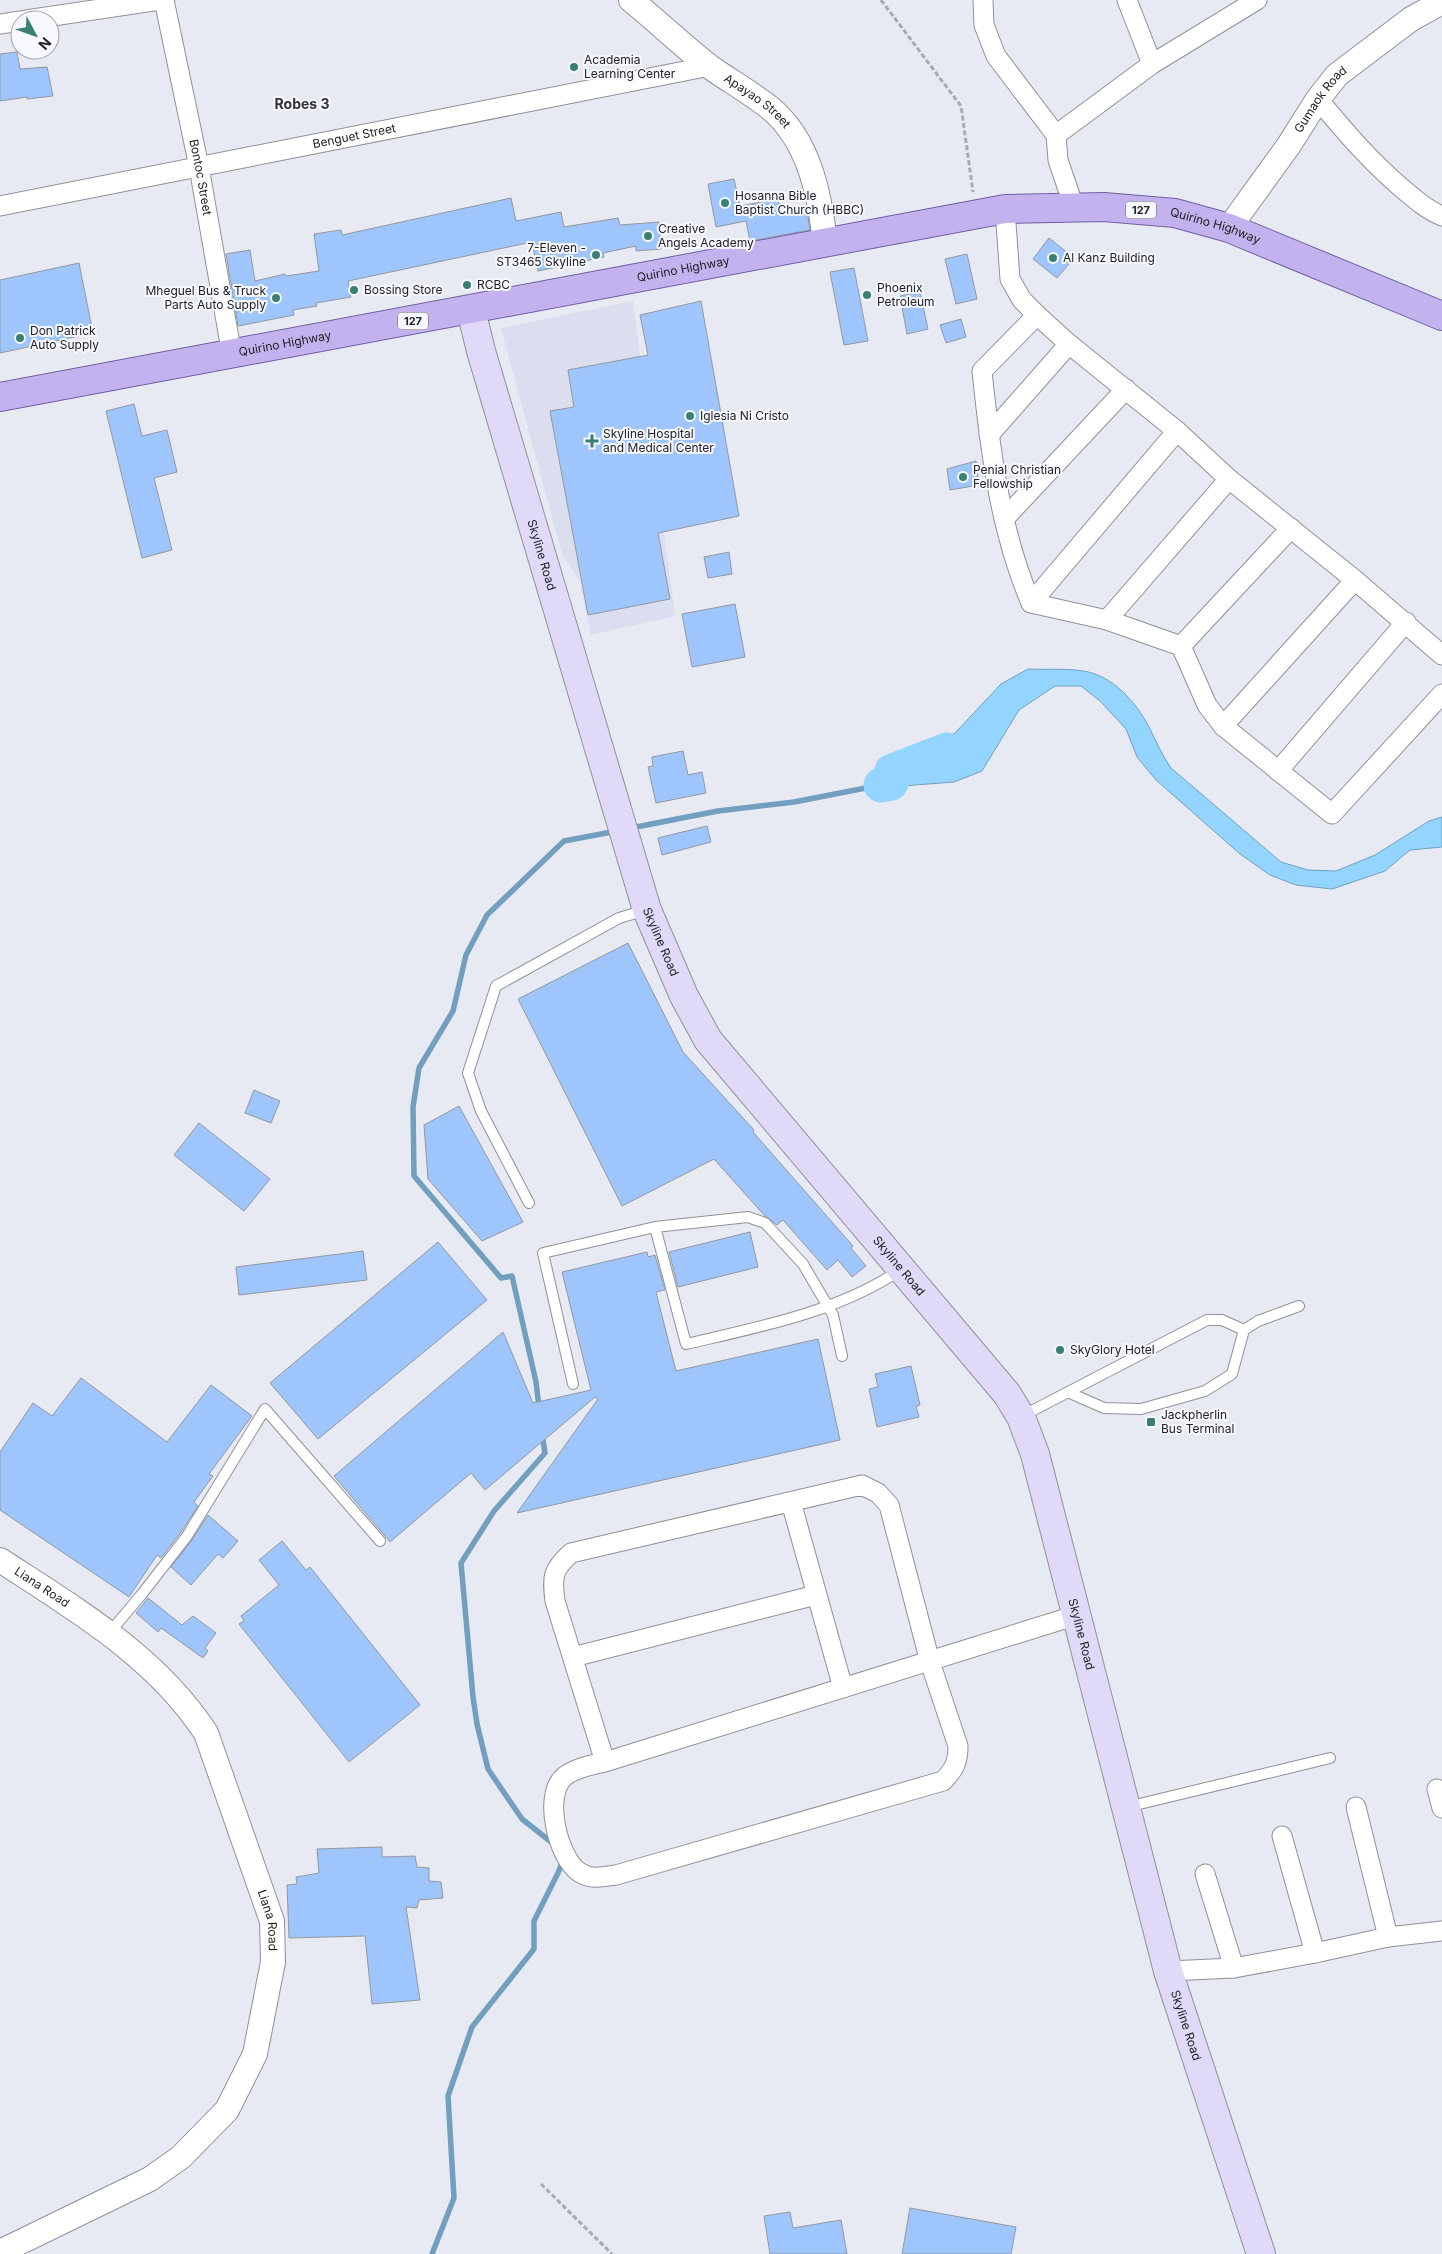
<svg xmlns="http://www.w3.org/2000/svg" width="1442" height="2254" font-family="Inter,sans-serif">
	<rect width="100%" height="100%" fill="#e8eaf3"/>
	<path fill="#dadeee" d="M633 301 675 616 591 635 580 582 562 554 501 328Z"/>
	<path fill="#94d5ff" stroke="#729fbe" d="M1028 669C1046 670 1065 668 1083 671 1112 675 1136 702 1149 727 1156 741 1162 755 1171 768L1281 862 1308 870 1336 871 1375 855 1429 821 1442 817V847L1410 850 1385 871 1332 889 1296 885 1270 875 1240 854 1156 780 1137 757 1126 729 1100 701 1081 686H1055L1019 710 982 771 954 782 902 786 881 785 917 755 955 733 1001 684Z"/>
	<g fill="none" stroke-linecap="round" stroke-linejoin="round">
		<path stroke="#729fbe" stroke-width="5.5" d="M631 828 718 811 794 802 881 785
			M539 1407 536 1382 512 1276 501 1278 414 1176 413 1107 419 1068 453 1011 466 955 487 915 564 841 617 831
			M542 1434 545 1453 494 1511 461 1563 473 1697 477 1724 488 1769 522 1819 555 1845
			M432 2254 454 2198 448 2096 472 2027 534 1949V1921L558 1873 562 1863 561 1858"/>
		<path stroke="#94d5ff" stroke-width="35" d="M881 785 891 783 892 771 947 750"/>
	</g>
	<path fill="#9ec6fc" stroke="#93989e" d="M17 52 20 69 47 67 53 96 27 99V97L0 101V54Z
		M734 179 740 206 778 199 781 215 807 210 810 230 750 241 746 221 716 227 708 184Z
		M511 198 516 221 561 212 564 227 618 218 620 225 659 222 661 249 636 251V246L603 253 604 257 538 271 532 242 348 281 351 297 316 303 317 306 293 310 294 315 238 326 226 254 250 250 255 281 285 274 286 276 319 271 314 234 341 230 342 235Z
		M1049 238 1074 258 1057 278 1033 259Z
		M967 254 977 299 956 304 945 259Z
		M79 263 93 333 0 353V280Z
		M854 268 868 341 844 345 830 272Z
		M920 292 928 329 907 334 900 296Z
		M701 301 739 516 658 533 670 599 588 615 550 411 574 407 568 370 648 355 640 315Z
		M961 319 966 337 946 343 940 325Z
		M134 404 142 436 167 430 177 472 154 478 172 550 142 558 106 411Z
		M976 461 979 485 950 490 947 469Z
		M729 552 732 574 708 578 704 557Z
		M735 604 745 657 692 667 682 614Z
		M683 751 688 775 702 772 706 793 656 803 648 767 653 766 652 757Z
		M707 826 711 842 662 855 658 838Z
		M628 943 683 1052 754 1130 753 1132 853 1246 851 1248 866 1266 852 1277 838 1260 827 1270 783 1220 777 1225 764 1215 714 1159 622 1206 518 999Z
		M254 1090 280 1101 271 1123 245 1113Z
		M459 1106 523 1222 482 1241 428 1179 424 1125Z
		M199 1123 270 1179 244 1211 174 1155Z
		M750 1232 758 1267 678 1287 669 1252Z
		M438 1242 487 1300 318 1439 270 1383Z
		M363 1251 367 1280 239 1295 236 1267Z
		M647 1252 648 1257 655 1255 665 1290 656 1292 676 1371 818 1339 840 1440 517 1513 598 1399 595 1397 485 1490 471 1473 390 1542 334 1476 503 1332 533 1403 591 1390 562 1272Z
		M911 1366 920 1405 916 1406 919 1417 877 1427 869 1389 878 1387 875 1374Z
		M81 1378 167 1442 211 1385 252 1416 209 1474 213 1476 194 1502 198 1506 181 1532 161 1558 157 1555 129 1597 0 1510V1452L33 1403 52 1416Z
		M208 1515 238 1541 223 1558 218 1554 191 1585 171 1567 192 1540Z
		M282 1541 306 1570 310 1567 420 1705 349 1762 239 1624 244 1621 241 1616 279 1585 259 1560Z
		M148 1598 182 1625 193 1616 216 1633 205 1648 208 1651 203 1658 161 1628 158 1632 136 1613Z
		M382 1847V1857L415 1856 417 1867 429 1868V1881L441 1882 443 1898 419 1900 417 1908 406 1907 420 2000 372 2004 365 1936 289 1938 287 1885 297 1884 296 1877 319 1873 317 1849Z
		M910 2208 1016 2227 1011 2254H902Z
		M790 2212 793 2228 841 2220 847 2254H770L764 2216Z"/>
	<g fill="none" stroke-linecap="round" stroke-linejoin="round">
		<defs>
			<path id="service" d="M529 1203 481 1111 468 1073 496 986 619 918 646 910
				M655 1227 686 1344C759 1327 838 1312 900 1270
				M573 1384 543 1253 655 1227 748 1217 765 1223 803 1264 833 1315 842 1356
				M1070 1393 1104 1408 1141 1409 1205 1391 1232 1374 1244 1330 1258 1321 1299 1306
				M1022 1416 1207 1320H1222L1244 1330
				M110 1632 142 1594 187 1536 265 1409 380 1541
				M1127 1807 1330 1758"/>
			<g id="minor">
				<path id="s1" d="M164 0 199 167 232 355"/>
				<path d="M983 0 984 25 996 56 1056 135 1058 160 1074 207"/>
				<path d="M1127 0 1152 64"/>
				<path d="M26 20 160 0"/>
				<path d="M0 24 20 21"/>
				<path d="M1318 99C1345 132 1371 162 1404 190 1416 200 1427 210 1442 216"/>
				<path d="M1056 135 1152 64 1257 0"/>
				<path id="s2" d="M0 206 710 66"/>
				<path d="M1005 209 1010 279 1022 300 1037 315 1069 344 1177 431 1229 479 1355 580 1442 655"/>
				<path d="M1037 315 982 371C990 449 1000 531 1031 603L1107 620 1181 646 1207 705 1223 726 1332 814 1442 694"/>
				<path d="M989 435 1069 344"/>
				<path d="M1004 519 1126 389"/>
				<path d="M1031 603 1177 431"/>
				<path d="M1107 620 1229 479"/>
				<path d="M1181 646 1291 528"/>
				<path d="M1223 726 1355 580"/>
				<path d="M1278 771 1406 622"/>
				<path d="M791 1502 843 1688"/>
				<path d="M573 1657 816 1595"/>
				<path d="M605 1762 555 1601C552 1577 552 1570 571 1553L862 1485 878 1493 889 1505 930 1662 958 1746C958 1762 954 1770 943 1781L616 1875C602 1877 591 1880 579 1872 558 1858 542 1794 565 1776 575 1768 592 1765 605 1762L1077 1615"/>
				<path d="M1437 1789 1442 1808"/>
				<path d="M1356 1807 1388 1937"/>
				<path d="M1282 1836 1315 1953"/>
				<path d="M1205 1874 1234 1968"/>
				<path d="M1168 1971 1234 1968 1315 1953 1388 1937 1442 1931"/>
			</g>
			<g id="tertiary">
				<path id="s3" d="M631 0C658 22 683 46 710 67 730 81 751 93 770 108 809 140 820 195 825 243"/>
				<path id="s4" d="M1229 228 1289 145 1318 99 1337 75 1411 19 1442 2"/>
				<path id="s5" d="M0 1560C75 1609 156 1656 206 1733L272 1921 273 1962 255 2054 227 2110 181 2157 150 2179 0 2252"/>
			</g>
			<g id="secondary">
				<path id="s6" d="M471 310 481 351 647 910 684 996 708 1040 1007 1394 1021 1417 1035 1454 1168 1971 1261 2254"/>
			</g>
			<g id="primary">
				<path id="s7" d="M0 397 1005 209 1104 207 1175 213 1229 228 1442 316"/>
			</g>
		</defs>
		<use href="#service" stroke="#8f9199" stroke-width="12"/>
		<use href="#minor" stroke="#8f9199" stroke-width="21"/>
		<use href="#tertiary" stroke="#8f9199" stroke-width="26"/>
		<use href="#secondary" stroke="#8f9199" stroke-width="30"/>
		<use href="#primary" stroke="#6f5fa2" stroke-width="30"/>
		<path stroke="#a8aab1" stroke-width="3" stroke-dasharray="5 2.5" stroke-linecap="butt" d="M881 0 961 106 973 192
			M541 2184 612 2254"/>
		<use href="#service" stroke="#fff" stroke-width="10"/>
		<use href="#minor" stroke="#fff" stroke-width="19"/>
		<use href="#tertiary" stroke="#fff" stroke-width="24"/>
		<use href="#secondary" stroke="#e0d9f7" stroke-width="28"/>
		<use href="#primary" stroke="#c2b3ef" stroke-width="28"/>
	</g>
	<g fill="#3a7f73" stroke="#f6f8fe" stroke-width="2">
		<circle cx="574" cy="67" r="5"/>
		<circle cx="725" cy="203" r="5"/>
		<circle cx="648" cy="236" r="5"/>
		<circle cx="596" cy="255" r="5"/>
		<circle cx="1053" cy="258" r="5"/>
		<circle cx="467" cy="285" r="5"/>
		<circle cx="354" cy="290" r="5"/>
		<circle cx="867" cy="295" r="5"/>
		<circle cx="276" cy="298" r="5"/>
		<circle cx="20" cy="338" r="5"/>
		<circle cx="690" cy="416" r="5"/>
		<path d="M589.5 433.5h5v5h5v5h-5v5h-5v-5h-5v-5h5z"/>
		<circle cx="963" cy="477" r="5"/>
		<circle cx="1060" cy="1350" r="5"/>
		<rect x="1146" y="1417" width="10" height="10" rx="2.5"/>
	</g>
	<g text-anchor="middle" stroke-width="4" stroke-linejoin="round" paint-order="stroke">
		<g fill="#f6f8fe" stroke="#616266" stroke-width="1">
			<rect x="1126" y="201.5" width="30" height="17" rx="4"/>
			<rect x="398" y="312.5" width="30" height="17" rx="4"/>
		</g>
		<g font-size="11" font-weight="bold" fill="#212225">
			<text x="1141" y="214">127</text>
			<text x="413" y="325">127</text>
		</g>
		<g font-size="12" fill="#212225" stroke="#f6f8fe" text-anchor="start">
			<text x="584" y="64">Academia<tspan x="584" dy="14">Learning Center</tspan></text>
			<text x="735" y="200">Hosanna Bible<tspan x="735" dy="14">Baptist Church (HBBC)</tspan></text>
			<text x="658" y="233">Creative<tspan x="658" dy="14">Angels Academy</tspan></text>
			<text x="586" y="252" text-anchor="end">7-Eleven -<tspan x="586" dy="14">ST3465 Skyline</tspan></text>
			<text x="1063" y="262">Al Kanz Building</text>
			<text x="477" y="289">RCBC</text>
			<text x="877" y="292">Phoenix<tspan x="877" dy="14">Petroleum</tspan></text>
			<text x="364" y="294">Bossing Store</text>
			<text x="266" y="295" text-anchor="end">Mheguel Bus &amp; Truck<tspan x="266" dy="14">Parts Auto Supply</tspan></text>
			<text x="30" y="335">Don Patrick<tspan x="30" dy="14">Auto Supply</tspan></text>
			<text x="700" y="420">Iglesia Ni Cristo</text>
			<text x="603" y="438">Skyline Hospital<tspan x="603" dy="14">and Medical Center</tspan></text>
			<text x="973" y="474">Penial Christian<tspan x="973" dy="14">Fellowship</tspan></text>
			<text x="1070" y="1354">SkyGlory Hotel</text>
			<text x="1161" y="1419">Jackpherlin<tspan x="1161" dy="14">Bus Terminal</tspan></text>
		</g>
		<g font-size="12" fill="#212225" stroke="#f6f8fe">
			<text dy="4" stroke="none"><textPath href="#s4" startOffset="158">Gumaok Road</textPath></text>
			<text dy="4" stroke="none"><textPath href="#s3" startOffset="162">Apayao Street</textPath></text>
			<text dy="4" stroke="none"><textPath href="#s2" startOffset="361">Benguet Street</textPath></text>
			<text dy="4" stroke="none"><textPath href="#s1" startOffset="181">Bontoc Street</textPath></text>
			<text dy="4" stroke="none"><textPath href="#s7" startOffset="1235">Quirino Highway</textPath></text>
			<text dy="4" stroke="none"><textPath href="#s7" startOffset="695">Quirino Highway</textPath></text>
			<text dy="4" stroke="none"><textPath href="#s7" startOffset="290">Quirino Highway</textPath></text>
			<text dy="4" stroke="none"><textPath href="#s6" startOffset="255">Skyline Road</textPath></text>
			<text dy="4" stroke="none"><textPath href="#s6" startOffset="660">Skyline Road</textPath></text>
			<text dy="4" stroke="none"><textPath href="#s6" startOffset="1065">Skyline Road</textPath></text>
			<text dy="4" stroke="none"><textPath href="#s5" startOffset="50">Liana Road</textPath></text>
			<text dy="4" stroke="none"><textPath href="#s6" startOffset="1485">Skyline Road</textPath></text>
			<text dy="4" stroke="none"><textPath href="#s5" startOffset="469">Liana Road</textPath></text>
			<text dy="4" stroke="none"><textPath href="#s6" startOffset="1890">Skyline Road</textPath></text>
		</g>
		<g font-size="14" font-weight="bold" fill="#303238" stroke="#f6f8fe">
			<text x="302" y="109">Robes 3</text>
		</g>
	</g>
	<g transform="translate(35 35) rotate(131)"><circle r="24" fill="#f6f8fe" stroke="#a1a2a7"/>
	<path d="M0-4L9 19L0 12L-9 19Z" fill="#3a7f73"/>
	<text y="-8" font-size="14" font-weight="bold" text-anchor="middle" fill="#212225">N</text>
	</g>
</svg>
